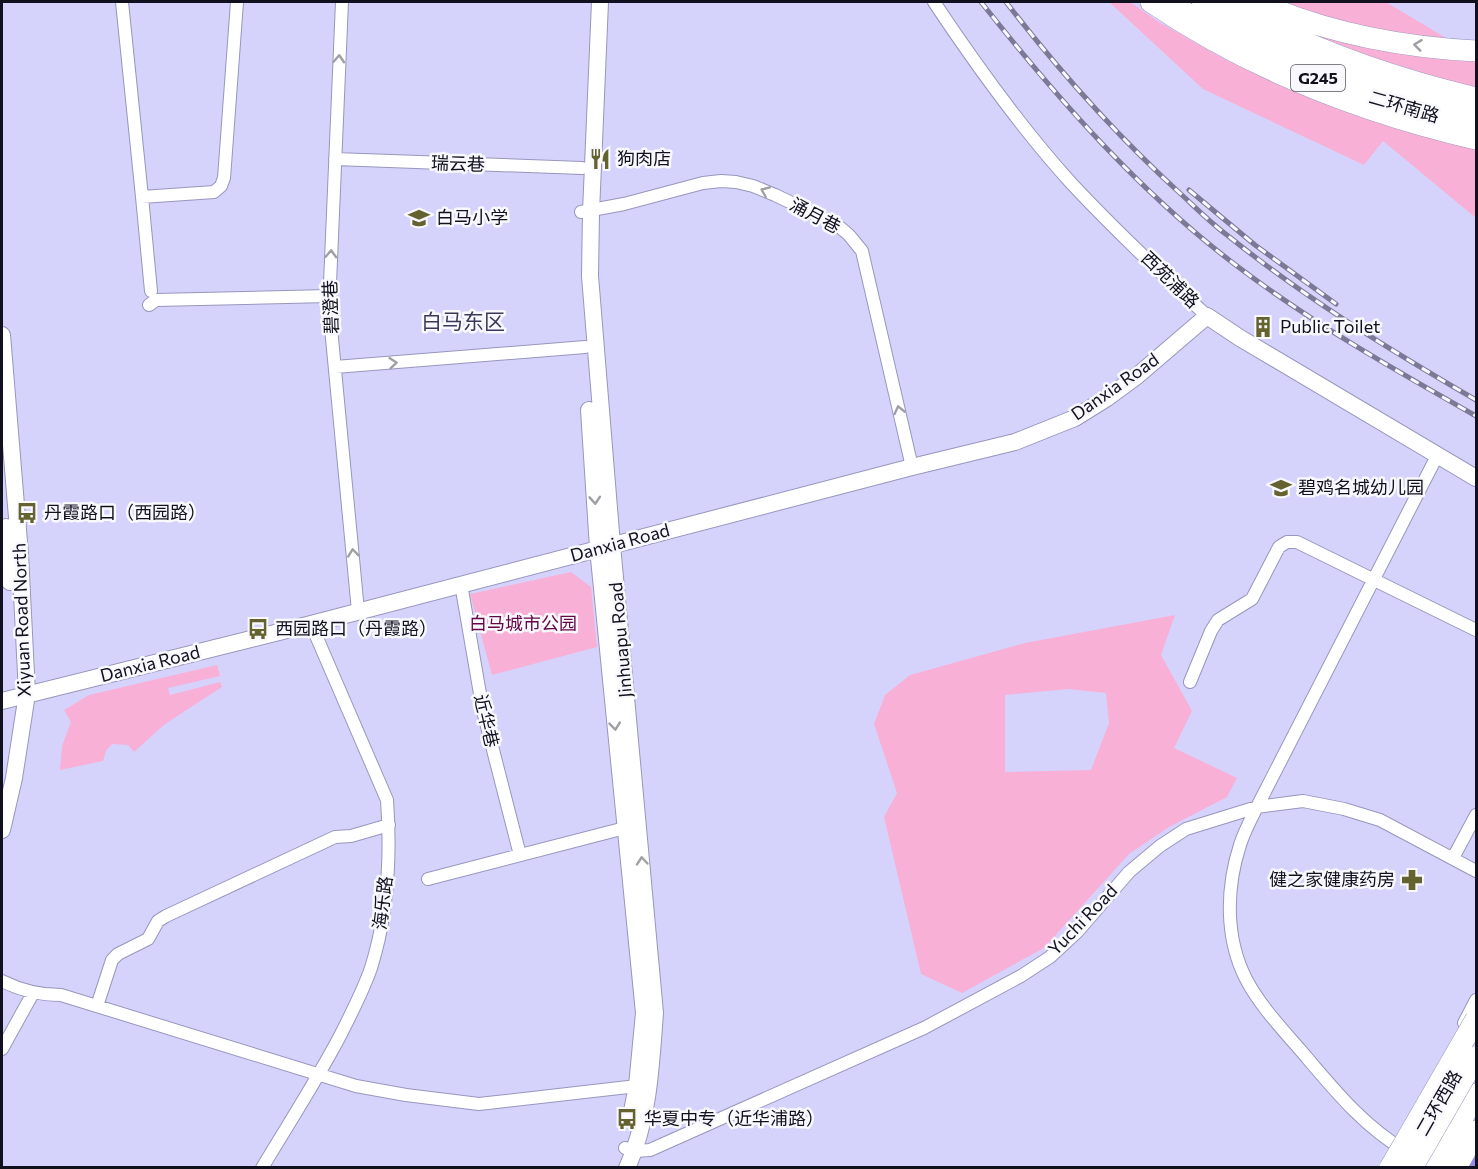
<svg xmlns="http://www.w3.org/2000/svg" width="1478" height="1169" font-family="Commissioner,'Noto Sans SC',sans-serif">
	<rect width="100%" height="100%" fill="#d5d3fc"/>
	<path fill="#f9b0d6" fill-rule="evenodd" d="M1109 2H1130L1159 22 1226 60 1289 88 1476 146V218L1383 141 1364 165 1203 89Z
		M1249 2H1386L1456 44H1476V87C1398 71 1317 44 1249 2Z
		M571 572 591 587 597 647 492 675 470 594Z
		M1175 615 1161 655 1192 711 1174 748 1237 778 1227 797 1169 827 1129 854 1044 948 962 993 921 974 884 817 897 793 874 724 885 695 910 675 1025 643ZM1068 689 1106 693 1109 723 1091 770 1005 772V695Z
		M217 665 220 676 168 688 170 695 220 682 222 687 165 724 134 752 128 745 112 744 106 751 103 761 60 770 62 746 71 722 64 710 89 695Z"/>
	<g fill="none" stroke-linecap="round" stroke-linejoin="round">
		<path stroke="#968aec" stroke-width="20" d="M1476 1168V1167"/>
		<defs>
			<path id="street" d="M122 2 142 197 214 192 221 186 224 178 237 2
				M342 2 329 307 358 611
				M934 2C976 65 1021 128 1072 184 1115 230 1161 273 1207 316
				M335 159 582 168
				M142 197 151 291
				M581 212 624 204 703 183 721 181 736 182 753 186 775 195 836 224 849 235 862 251 912 467
				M149 305 156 300 329 296
				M335 367 585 347
				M461 584 483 711 520 855
				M1190 682 1211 631 1218 620 1252 599 1279 547 1287 542H1297L1476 630
				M1453 858 1476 815
				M428 879 625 828
				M2 981C22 991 39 995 61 995L356 1086 406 1095 479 1104 637 1086
				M97 1006 112 960 118 954 148 939 158 921 166 916 335 837 351 836 389 825
				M1464 1023 1476 1000
				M2 1049 33 993
				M625 1148 635 1151 650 1150 924 1028 1021 976 1050 957 1078 931 1129 872 1160 846 1186 829 1257 807 1303 801 1344 809 1380 820 1476 871
				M1404 1150C1365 1127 1337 1093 1308 1059 1287 1034 1261 1008 1246 979 1225 938 1226 888 1240 845 1244 832 1251 819 1257 807L1437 456
				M262 1168C289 1123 317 1080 341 1034 352 1012 363 991 371 968 388 914 391 856 387 800L311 624"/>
			<path id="secondary" d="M600 2 591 212 590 276 612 545 655 1013C651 1065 649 1120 627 1168
				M2 335 20 554 27 694 14 778 2 830
				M589 410 598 548 644 1013 637 1086 631 1116
				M6 527 10 582
				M2 701 311 624 912 467 1015 442 1075 418 1107 398 1137 376 1207 316 1240 338 1476 478"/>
			<path id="primary" d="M1172 2C1264 63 1369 103 1476 127
				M1201 2C1286 54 1379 88 1476 110"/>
			<path id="highway" d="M1151 2C1250 69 1360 112 1476 139
				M1224 2C1303 47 1388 77 1476 98
				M1257 2C1326 33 1401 47 1476 51
				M1434 1168 1476 1094
				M1456 1168 1476 1131"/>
		</defs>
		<use href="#street" stroke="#9896bd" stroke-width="14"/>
		<use href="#secondary" stroke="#9896bd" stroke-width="18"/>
		<use href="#primary" stroke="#9896bd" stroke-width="20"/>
		<use href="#highway" stroke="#9896bd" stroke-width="22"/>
		<use href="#street" stroke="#fff" stroke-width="12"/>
		<use href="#secondary" stroke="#fff" stroke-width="16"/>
		<use href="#primary" stroke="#fff" stroke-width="18"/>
		<use href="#highway" stroke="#fff" stroke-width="21"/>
		<defs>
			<path id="rail" d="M981 2C1057 98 1139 192 1237 266 1312 323 1395 370 1476 416
				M1006 2C1059 71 1118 137 1183 196 1197 209 1211 223 1227 235 1305 298 1390 350 1476 400
				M1189 190 1255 245 1336 304"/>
		</defs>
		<use href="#rail" stroke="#7b7996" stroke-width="5"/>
		<use href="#rail" stroke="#f8f8fd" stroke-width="3" stroke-dasharray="9" stroke-linecap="butt"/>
		<defs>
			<path id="highway-bridge" d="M1390 1168 1476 1019
				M1412 1168 1476 1057"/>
		</defs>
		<use href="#highway-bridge" stroke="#9896bd" stroke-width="22" stroke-linecap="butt"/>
		<use href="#highway-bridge" stroke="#fff" stroke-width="21"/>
	</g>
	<defs><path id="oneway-chevron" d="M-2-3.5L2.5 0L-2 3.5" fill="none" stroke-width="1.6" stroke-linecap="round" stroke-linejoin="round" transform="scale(1.5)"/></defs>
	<g stroke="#a09fa5">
		<use href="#oneway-chevron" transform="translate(1418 45) rotate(-173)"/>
		<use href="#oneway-chevron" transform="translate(339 59) rotate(-87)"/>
		<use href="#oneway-chevron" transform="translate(765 191) rotate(-157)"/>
		<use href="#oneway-chevron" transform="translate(331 254) rotate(-88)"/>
		<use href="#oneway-chevron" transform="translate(393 363) rotate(-5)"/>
		<use href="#oneway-chevron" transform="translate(899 410) rotate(-103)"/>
		<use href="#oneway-chevron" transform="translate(595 500) rotate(86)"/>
		<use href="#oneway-chevron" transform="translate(353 553) rotate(-96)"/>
		<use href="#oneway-chevron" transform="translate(615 726) rotate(84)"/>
		<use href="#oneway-chevron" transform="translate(642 861) rotate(-95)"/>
	</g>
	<defs>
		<symbol id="restaurant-bare" viewBox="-9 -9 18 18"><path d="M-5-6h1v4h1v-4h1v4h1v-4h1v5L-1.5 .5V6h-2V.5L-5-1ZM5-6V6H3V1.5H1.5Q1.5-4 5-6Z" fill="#64622f" stroke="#f8f8fd" stroke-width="2.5" paint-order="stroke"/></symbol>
		<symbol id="school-bare" viewBox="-9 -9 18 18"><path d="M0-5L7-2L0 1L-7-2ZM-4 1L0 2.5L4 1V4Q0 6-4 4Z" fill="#64622f" stroke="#f8f8fd" stroke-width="2.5" paint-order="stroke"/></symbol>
		<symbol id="building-bare" viewBox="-9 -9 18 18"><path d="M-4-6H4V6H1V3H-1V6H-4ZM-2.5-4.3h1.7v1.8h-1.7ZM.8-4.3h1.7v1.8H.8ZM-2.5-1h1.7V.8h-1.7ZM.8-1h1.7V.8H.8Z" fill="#64622f" stroke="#f8f8fd" stroke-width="2.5" paint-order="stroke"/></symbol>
		<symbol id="bus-bare" viewBox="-9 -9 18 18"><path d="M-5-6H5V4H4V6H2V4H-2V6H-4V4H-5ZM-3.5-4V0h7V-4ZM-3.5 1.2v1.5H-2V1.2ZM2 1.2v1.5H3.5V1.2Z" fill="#64622f" stroke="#f8f8fd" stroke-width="2.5" paint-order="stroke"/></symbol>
		<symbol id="pharmacy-bare" viewBox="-9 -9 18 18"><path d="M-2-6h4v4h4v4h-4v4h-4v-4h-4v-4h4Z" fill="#64622f" stroke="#f8f8fd" stroke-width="2.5" paint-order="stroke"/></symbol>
	</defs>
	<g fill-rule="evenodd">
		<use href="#restaurant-bare" x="585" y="144" width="30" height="30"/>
		<use href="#school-bare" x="404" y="203" width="30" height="30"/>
		<use href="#building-bare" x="1248" y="312" width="30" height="30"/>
		<use href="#school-bare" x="1266" y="473" width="30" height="30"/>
		<use href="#bus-bare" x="12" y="498" width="30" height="30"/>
		<use href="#bus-bare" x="243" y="614" width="30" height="30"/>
		<use href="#pharmacy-bare" x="1397" y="865" width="30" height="30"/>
		<use href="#bus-bare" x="612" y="1104" width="30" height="30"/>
	</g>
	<g text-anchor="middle" stroke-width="5" stroke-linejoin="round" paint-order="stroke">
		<rect fill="#f8f8fd" stroke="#565661" stroke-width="1.5" x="1291" y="65" width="54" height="26" rx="4.5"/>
		<g font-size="16" font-weight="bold" fill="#11101e">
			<text x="1318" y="84">G245</text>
		</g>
		<g font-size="18" fill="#11101e" stroke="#f8f8fd">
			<text transform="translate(1404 107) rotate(16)" y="6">二环南路</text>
			<text transform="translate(458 164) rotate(2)" y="6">瑞云巷</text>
			<text transform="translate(815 216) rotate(28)" y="6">涌月巷</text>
			<text transform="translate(1170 280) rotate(44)" y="6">西苑浦路</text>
			<text transform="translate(331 307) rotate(-92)" y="6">碧澄巷</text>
			<text transform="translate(1115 387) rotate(-35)" y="6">Danxia Road</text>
			<text transform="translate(620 543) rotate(-15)" y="6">Danxia Road</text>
			<text transform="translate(22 620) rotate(-92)" y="6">Xiyuan Road North</text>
			<text transform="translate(621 640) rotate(-95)" y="6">Jinhuapu Road</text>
			<text transform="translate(150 664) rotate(-14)" y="6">Danxia Road</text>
			<text transform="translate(486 721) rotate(77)" y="6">近华巷</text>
			<text transform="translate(383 903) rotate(-83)" y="6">海乐路</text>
			<text transform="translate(1083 920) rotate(-46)" y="6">Yuchi Road</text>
			<text transform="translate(1439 1103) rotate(-60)" y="6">二环西路</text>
		</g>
		<g font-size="18" fill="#11101e" stroke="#f8f8fd" text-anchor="start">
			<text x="617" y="165">狗肉店</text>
			<text x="436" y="224">白马小学</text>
			<text x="1280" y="333">Public Toilet</text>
			<text x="1298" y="494">碧鸡名城幼儿园</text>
			<text x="44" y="519">丹霞路口（西园路）</text>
			<text x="275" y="635">西园路口（丹霞路）</text>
			<text x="1395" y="886" text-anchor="end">健之家健康药房</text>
			<text x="644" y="1125">华夏中专（近华浦路）</text>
		</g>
		<g font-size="18" fill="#640544" stroke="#f8f8fd">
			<text x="523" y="630">白马城市公园</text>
		</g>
		<g font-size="21" fill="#3b3859" stroke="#f8f8fd">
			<text x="463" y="329">白马东区</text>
		</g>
	</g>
	<rect width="1478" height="1169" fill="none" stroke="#11101e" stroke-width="6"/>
</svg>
